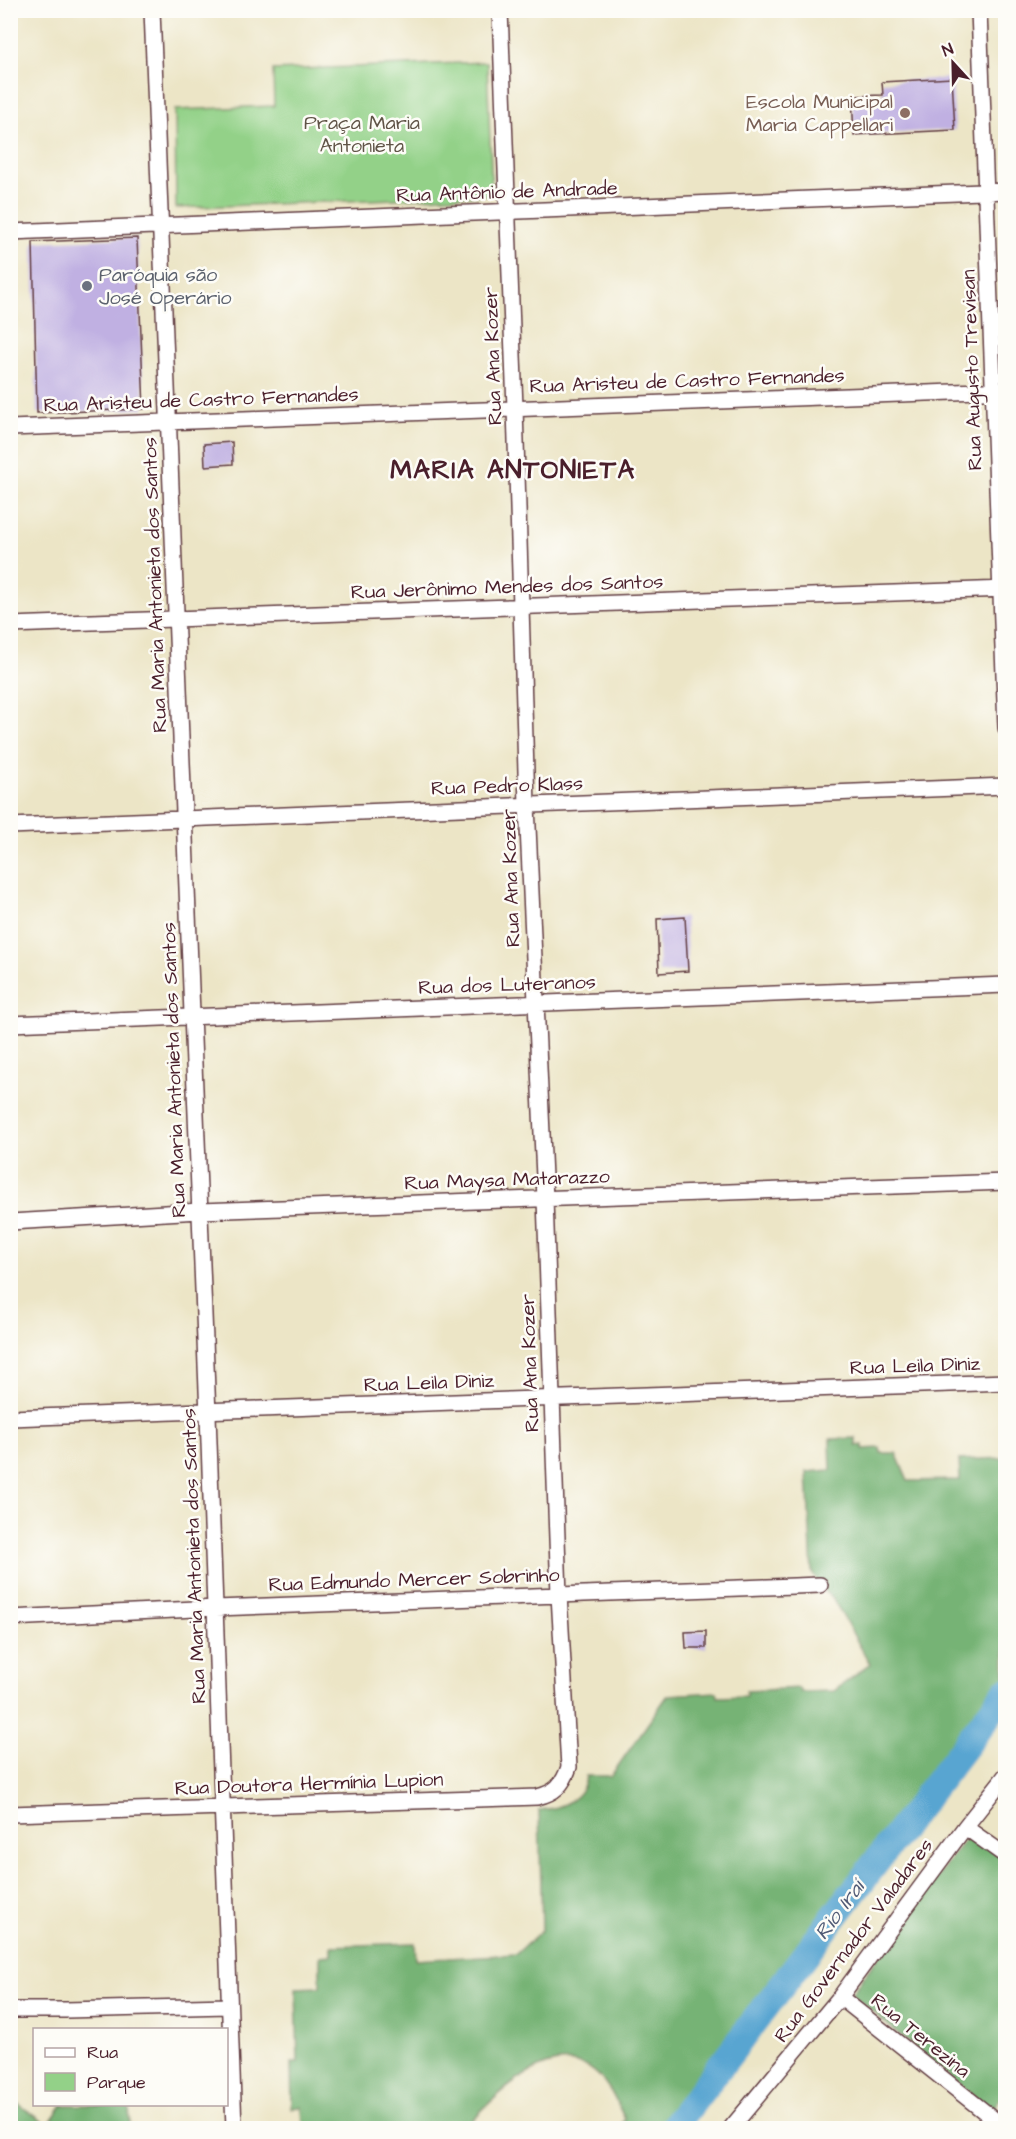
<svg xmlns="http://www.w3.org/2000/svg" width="1016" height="2139" font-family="'Architects Daughter',sans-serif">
	<rect width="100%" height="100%" fill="#fdfcf7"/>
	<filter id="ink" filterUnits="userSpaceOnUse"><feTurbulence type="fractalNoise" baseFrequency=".0167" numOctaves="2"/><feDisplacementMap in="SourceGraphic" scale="12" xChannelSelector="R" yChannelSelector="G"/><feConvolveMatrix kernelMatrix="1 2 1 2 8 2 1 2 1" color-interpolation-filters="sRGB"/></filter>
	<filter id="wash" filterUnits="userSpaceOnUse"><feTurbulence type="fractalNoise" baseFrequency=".008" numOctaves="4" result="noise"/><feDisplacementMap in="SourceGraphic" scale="24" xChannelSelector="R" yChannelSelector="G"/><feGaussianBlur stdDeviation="1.35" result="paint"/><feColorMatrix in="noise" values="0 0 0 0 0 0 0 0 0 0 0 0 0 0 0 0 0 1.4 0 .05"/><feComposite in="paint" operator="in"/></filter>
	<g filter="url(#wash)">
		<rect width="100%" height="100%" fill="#ece5c6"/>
		<path fill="#93d188" stroke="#6e785a" stroke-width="1.5" d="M487 62 492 195 176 208 175 110 274 106 273 70Z"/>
		<path fill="#76b374" stroke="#606950" stroke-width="1.5" d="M856 1438V1446L863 1445V1449L880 1448 881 1453H896L908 1481 960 1480 959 1460 1005 1458V1682L657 2128H619L625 2119C617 2104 611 2088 599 2076 556 2033 493 2097 465 2128H303L302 2107 292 2108 291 2063H298L296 1988 320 1987V1956L331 1955V1946L415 1943 416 1960 516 1954 542 1930 539 1810C560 1809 584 1799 586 1776H611L668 1695 717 1692 718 1697 746 1696V1691L799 1688 800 1692 834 1691 870 1664 833 1599 820 1586 812 1572 807 1472 831 1470 830 1439Z
			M970 1832 1005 1860V2092L991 2111 851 1994Z
			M10 2098 48 2125 62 2105H129L130 2128H11Z"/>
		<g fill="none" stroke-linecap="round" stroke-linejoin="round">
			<path stroke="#59a5d1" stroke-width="28" d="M673 2128 1006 1692"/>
		</g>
		<g id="blocks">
			<path fill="#c0b0e2" d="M952 78 955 130 854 135 852 96 883 95 882 82Z
				M137 238 144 409 37 413 33 242Z
				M232 442 233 464 205 466 204 444Z
				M685 917 688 971 659 973 657 919Z
				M706 1631V1648H686L685 1632Z"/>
		</g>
	</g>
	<g filter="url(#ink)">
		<use href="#blocks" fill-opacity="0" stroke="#623d42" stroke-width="1.5"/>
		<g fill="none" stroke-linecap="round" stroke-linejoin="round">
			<defs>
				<path id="street" d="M152 10C170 479 190 947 208 1415 218 1653 225 1891 234 2128
					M979 10 1006 728
					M10 232 1006 191
					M10 428 1006 390
					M10 625 1006 589
					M10 826 1006 786
					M10 1024 1006 985
					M10 1222 200 1211 1006 1182
					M10 1418 1006 1382
					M10 1618 216 1608 820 1585
					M10 1814 537 1797C555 1793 563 1785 569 1767L559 1595 545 1199 527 805 515 408 500 10
					M965 1827 1006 1856
					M840 1997 1005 2128
					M10 2010H66L228 2006
					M731 2128 840 1997 965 1827 1006 1775"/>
			</defs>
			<use href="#street" stroke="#623d42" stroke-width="18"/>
			<use href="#street" stroke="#fff" stroke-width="15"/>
		</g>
	</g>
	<circle fill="#8d6e63" stroke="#fdfcf7" stroke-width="2" cx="905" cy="113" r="6"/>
	<circle fill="#6b7280" stroke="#fdfcf7" stroke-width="2" cx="87" cy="286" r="6"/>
	<g text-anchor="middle" stroke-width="5" stroke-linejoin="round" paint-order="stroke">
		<g font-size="20" fill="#785e54" stroke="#fdfcf7" text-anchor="end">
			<text x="893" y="108">Escola Municipal<tspan x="893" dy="23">Maria Cappellari</tspan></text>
		</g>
		<g font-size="20" fill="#605447" stroke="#fdfcf7">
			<text x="362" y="129">Praça Maria<tspan x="362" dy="23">Antonieta</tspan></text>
		</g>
		<g font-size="20" fill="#4a1f2b" stroke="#fdfcf7">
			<text transform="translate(507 191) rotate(-2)" y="7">Rua Antônio de Andrade</text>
			<text transform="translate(492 356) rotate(-92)" y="7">Rua Ana Kozer</text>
			<text transform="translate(971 370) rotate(-92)" y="7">Rua Augusto Trevisan</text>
			<text transform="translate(687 380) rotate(-2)" y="7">Rua Aristeu de Castro Fernandes</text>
			<text transform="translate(201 399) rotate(-2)" y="7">Rua Aristeu de Castro Fernandes</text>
			<text transform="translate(154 585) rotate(-92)" y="7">Rua Maria Antonieta dos Santos</text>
			<text transform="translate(507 586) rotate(-2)" y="7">Rua Jerônimo Mendes dos Santos</text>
			<text transform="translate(507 785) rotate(-2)" y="7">Rua Pedro Klass</text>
			<text transform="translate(510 878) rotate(-92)" y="7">Rua Ana Kozer</text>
			<text transform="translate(507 984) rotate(-2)" y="7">Rua dos Luteranos</text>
			<text transform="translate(173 1070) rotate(-92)" y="7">Rua Maria Antonieta dos Santos</text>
			<text transform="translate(507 1179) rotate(-2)" y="7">Rua Maysa Matarazzo</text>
			<text transform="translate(529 1363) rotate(-92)" y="7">Rua Ana Kozer</text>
			<text transform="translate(915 1365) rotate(-2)" y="7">Rua Leila Diniz</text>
			<text transform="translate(429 1382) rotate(-2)" y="7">Rua Leila Diniz</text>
			<text transform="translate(193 1556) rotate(-92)" y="7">Rua Maria Antonieta dos Santos</text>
			<text transform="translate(414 1579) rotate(-2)" y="7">Rua Edmundo Mercer Sobrinho</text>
			<text transform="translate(309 1783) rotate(-2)" y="7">Rua Doutora Hermínia Lupion</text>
			<text transform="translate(853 1940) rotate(-53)" y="7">Rua Governador Valadares</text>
			<text transform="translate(921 2035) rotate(39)" y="7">Rua Terezina</text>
		</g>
		<g font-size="20" fill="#5b616d" stroke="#fdfcf7" text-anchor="start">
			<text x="99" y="281">Paróquia são<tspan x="99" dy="23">José Operário</tspan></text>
		</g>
		<g font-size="21" font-style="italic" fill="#515b76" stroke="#fdfcf7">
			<text transform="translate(839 1910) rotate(-53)" y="7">Rio Iraí</text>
		</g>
		<g font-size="26" font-weight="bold" letter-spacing="1.5" fill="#4a1f2b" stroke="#fdfcf7">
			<text x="513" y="478">MARIA ANTONIETA</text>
		</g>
	</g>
	<rect width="1016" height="2139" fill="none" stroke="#fdfcf7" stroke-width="36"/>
	<rect x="33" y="2028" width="195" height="78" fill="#fdfcf7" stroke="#b5a4a5" stroke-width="1.5"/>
	<rect x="45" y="2048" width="30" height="9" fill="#ffffff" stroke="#b5a4a5" stroke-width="1.5"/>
	<text x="87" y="2058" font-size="18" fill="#4a1f2b">Rua</text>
	<rect x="45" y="2073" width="30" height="18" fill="#93d188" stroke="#b5a4a5" stroke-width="1.5"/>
	<text x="87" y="2088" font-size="18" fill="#4a1f2b">Parque</text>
	<g transform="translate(953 63) rotate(338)" stroke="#fdfcf7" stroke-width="4.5" paint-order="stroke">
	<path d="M0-4.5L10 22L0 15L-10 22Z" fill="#4a1f2b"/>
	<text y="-9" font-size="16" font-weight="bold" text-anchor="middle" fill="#4a1f2b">N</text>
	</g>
</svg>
